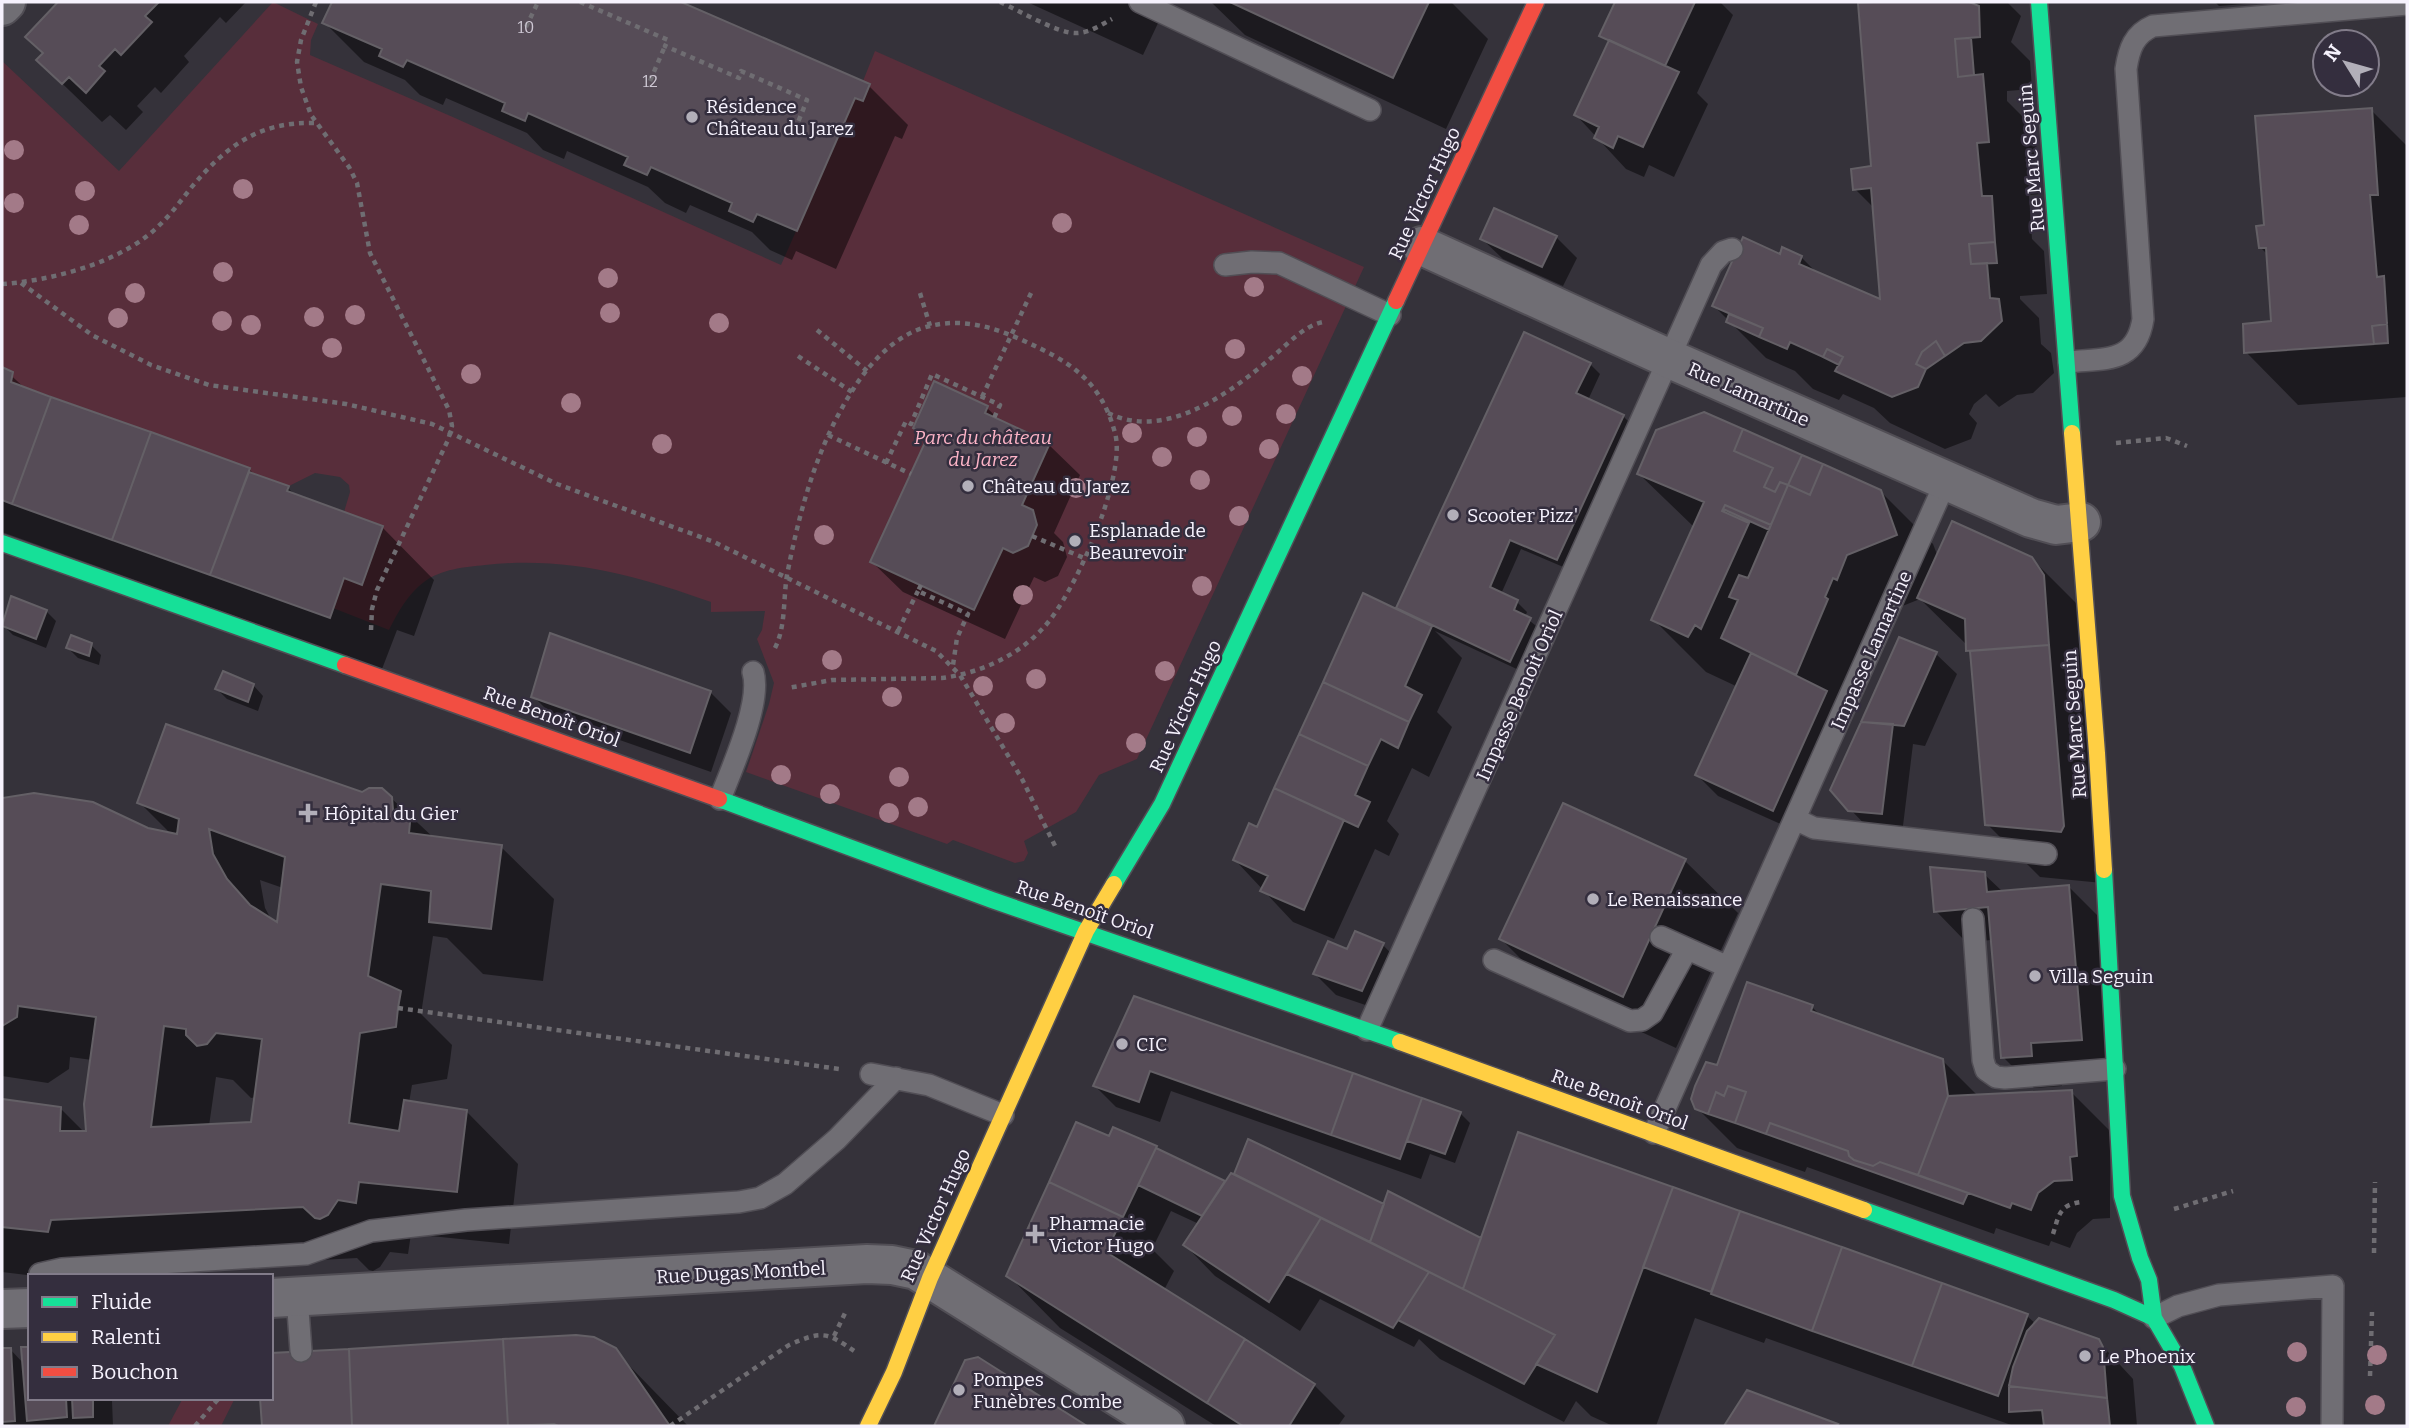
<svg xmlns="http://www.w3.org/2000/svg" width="2409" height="1428" font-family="Bitter,serif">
	<rect width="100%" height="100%" fill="#35323a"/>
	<path fill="#582e3b" d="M273 2 318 24 311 40 310 55 455 118 781 265 855 98 863 100V81L875 51 1364 267 1137 759 1099 775 1076 812 1024 841 1028 853 1024 861 1015 863 953 840 947 844 746 772 769 704 774 683 757 639 762 630 765 611 711 612V602C635 575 567 556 485 565 465 567 441 569 424 582 408 594 398 612 389 630L333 608 344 578 361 584 383 526 344 512 350 492 349 485 340 477 315 473 289 486 249 472 250 468 11 382 13 372 2 367V61L119 171Z
		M183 1398H235L221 1426H168Z"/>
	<path fill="#0007" fill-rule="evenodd" d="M60 2H246L226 23 220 17 184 56 189 62 161 93 155 87 137 106 143 112 126 130 110 115 102 122 38 60 44 54 28 37Z
		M334 2H677L869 86 908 125 902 139 895 136 836 269 796 251 792 260 770 250 752 232 690 205 686 213 665 203 648 187 567 151 564 159 543 150 527 133 446 98 443 105 420 95 405 80 364 62 325 23Z
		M1027 2H1168L1143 55Z
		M1211 2H1451L1488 39 1446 129 1245 35Z
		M1617 2H1720L1733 15 1697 93 1708 104 1674 177 1649 165 1644 177 1626 169 1576 115 1609 43 1601 35Z
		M1891 2H2007L2021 16 2011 42 2030 61 2032 89 2007 91V101L2035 129 2040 194 2029 195 2032 239 2044 251 2047 294 2020 296V299L2039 318 2041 344 2051 353 2054 373 2033 393 2017 395 1999 407 1986 394 1974 404 1969 414 1977 423 1971 439 1945 449 1890 423 1874 408 1843 394 1839 400 1813 389 1795 371 1766 358 1714 306 1781 256 1801 257 1818 274 1882 302 1875 209 1855 189 1873 167 1859 5Z
		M2215 2H2270L2219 6Z
		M2371 110 2407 146V397L2298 405 2246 352 2273 323 2268 255 2260 247 2265 227Z
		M1556 237 1577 258 1563 286 1503 259 1482 239Z
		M1524 334 1590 364 1600 374 1588 400 1623 416 1633 426 1568 569 1521 549 1501 594 1517 602 1527 612 1525 617 1540 629 1521 671 1435 631 1462 658 1437 712 1452 727 1429 777 1412 768 1387 821 1399 834 1389 856 1375 849 1334 939 1293 922 1235 860 1404 614 1398 608Z
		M4 369 28 391 249 469 256 476 288 488 296 496 382 527 434 580 414 636 397 630 382 669 2 532V370Z
		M934 383 987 408 1004 424 1049 445 1080 475 1054 533 1063 542 1067 557 1058 576 1045 582 1034 577 1005 639 903 592 872 562 928 440 915 428Z
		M1639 474 1880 491 1933 544 1938 557 2031 558 2084 611 2113 884 2040 877 1987 824 1973 655 1968 650V646L1920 599 1900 607 1848 726 1842 723 1794 830 1718 796 1697 775 1738 687 1706 672 1653 619 1694 527Z
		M46 611 56 621 46 648 13 635 3 625Z
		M91 645 101 655 99 665 78 658 68 648Z
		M1936 654 1957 674 1925 746 1913 744 1902 834 1871 831 1832 790Z
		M253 685 263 696 258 711 227 699 217 689Z
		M710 692 731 713 711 772 554 717 533 696Z
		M362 794 391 798 434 838 501 847 554 899 543 981 483 974 447 938 433 936 421 1014 452 1045 450 1061 447 1079 412 1085 409 1103 466 1111 518 1164 509 1244 411 1234 408 1254 390 1252 380 1267 373 1271 369 1270 357 1258 35 1276 2 1272V1101L60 1108 85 1133H88L92 1060 70 1057 69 1069 48 1083 2 1076V800L34 795 147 830 171 834 139 802ZM260 880 283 888 278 925 272 921 265 908ZM216 1077 233 1080 251 1098 256 1097 253 1124 209 1126Z
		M1685 861 1738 913 1676 1048 1553 991 1501 939Z
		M1984 874 2003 892 2069 887 2099 917 2111 1070 2060 1073 2062 1086 2034 1088 2003 1057 1992 940 1966 942 1936 911Z
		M1383 945 1403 966 1383 1011 1336 995 1315 974 1348 951Z
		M1135 999 1460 1113 1470 1123 1455 1163 1430 1154 1421 1179 1171 1091 1160 1122 1116 1107 1095 1086Z
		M1812 1007 1822 1017 1942 1060 1978 1096 2071 1092 2110 1131V1218L2093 1219 2077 1233 2070 1248 2051 1241 2049 1246 1996 1228 1994 1234 1807 1167 1805 1172 1737 1148 1697 1108 1718 1067Z
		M1110 1139 1156 1147 1162 1153 1226 1184 1243 1180 1236 1174 1383 1205 1480 1239 1739 1212 2027 1316 2036 1324 2098 1341 2133 1379 2137 1426H2014L1766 1338 1764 1343 1695 1318 1656 1426H1613L1591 1416 1576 1401 1564 1422 1440 1359 1419 1339 1414 1347 1320 1299 1300 1331 1215 1276 1185 1245 1199 1224 1171 1211 1152 1249 1174 1271 1164 1290 1314 1385 1345 1416 1338 1426H1216L1060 1328 1008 1275Z
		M10 1349 24 1364 30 1398H159L112 1401 113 1426H2V1350Z
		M614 1350 688 1426H542L563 1425 562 1421 484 1426H264L262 1398Z
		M978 1359 1084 1426H936L966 1362Z
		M1748 1392 1837 1425 1838 1426H1726Z"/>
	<path fill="#564c57" stroke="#646066" stroke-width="2" fill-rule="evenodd" d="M58 2H159L145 16 152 22 121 55 115 49 99 66 105 71 86 93 69 77 62 84 36 60 43 53 25 37Z
		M332 2H681L870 84 863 101 855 98 797 231 757 214 753 222 729 211 732 203 651 167 647 175 624 165 628 157 528 113 525 121 502 111 505 103 407 60 403 67 379 56 382 49 322 23Z
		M1230 2H1429L1393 78Z
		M1615 2H1695L1665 66 1599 36Z
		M1874 2H1969L1979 6 1980 37 1955 39 1958 77 1983 74 1989 142 1977 143 1982 196H1992L1995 242 1969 244 1971 264 1987 263 1990 298 1999 299 2002 321 1981 341 1964 343 1945 356 1936 341 1922 352 1916 364 1926 369 1918 387 1892 397 1835 371 1843 357 1827 349 1823 357 1790 342 1787 349 1759 337 1763 328 1712 306 1743 237 1780 254 1782 247 1802 256 1799 264 1880 299 1871 188 1853 190 1851 169 1871 166 1858 3Z
		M1971 38 1974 75 1958 77 1955 39Z
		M1609 40 1679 72 1643 147 1618 136 1613 148 1594 138 1599 127 1574 115Z
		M2372 108 2378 195H2370L2377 277 2384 276 2387 324 2372 326 2374 344 2244 353 2243 324 2271 321 2266 248H2259L2256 226 2264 225 2255 116Z
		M1494 208 1557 236 1542 267 1480 239Z
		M1995 242 1997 263 1971 264 1969 244Z
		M1729 314 1763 328 1759 337 1726 322Z
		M2387 324 2388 343 2374 344 2372 326Z
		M1524 332 1591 363 1576 393 1624 415 1557 560 1510 540 1490 587 1518 600 1514 610 1531 618 1510 662 1396 608Z
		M1936 341 1945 356 1926 369 1916 364 1922 352Z
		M1827 349 1843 357 1839 365 1823 357Z
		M2 367 13 372 11 382 51 397 12 504 2 500Z
		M934 381 988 406 985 413 1050 443 1022 505 1033 510 1037 525 1028 546 1013 553 1003 548 974 610 870 562 928 436 913 428Z
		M51 397 151 432 112 540 12 504Z
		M1704 412 1743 429 1734 451 1773 468 1764 487 1775 492 1780 482 1788 485 1771 525 1725 505 1722 511 1749 523 1701 629 1695 625 1688 637 1651 620 1704 502 1637 474 1656 430Z
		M1743 429 1802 455 1788 485 1780 482 1775 492 1764 487 1773 468 1734 451Z
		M151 432 250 468 210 575 112 540Z
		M1802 455 1823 464 1810 495 1788 485Z
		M1823 464 1881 490 1897 535 1847 555 1837 580 1833 578 1825 597 1828 599 1796 675 1721 638 1738 600 1729 597 1739 575 1748 578 1788 485 1810 495Z
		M249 472 289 486 287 491 383 526 362 585 344 578 330 618 210 575Z
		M1725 505 1771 525 1769 530 1723 509Z
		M1952 521 2032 557 2044 575 2049 645 1966 651 1965 619 1917 598Z
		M1363 593 1432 626 1405 686 1422 695 1409 722 1323 682Z
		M11 596 47 610 36 639 2 626Z
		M550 633 711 691 690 753 531 697Z
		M71 635 92 643 89 656 66 648Z
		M1899 637 1937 652 1904 726 1861 722Z
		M2049 645 2064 826 2061 832 1985 825 1970 651Z
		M1751 653 1827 691 1773 811 1695 775Z
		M223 671 254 684 248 702 215 689Z
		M1323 682 1409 722 1398 748 1381 739 1368 766 1299 734Z
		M1861 722 1893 724 1882 814 1848 811 1830 790Z
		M166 724 362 792 369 788H382L392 797 393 810 411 812 409 833 502 845 491 929 429 922 431 891 381 884 368 976 401 991 398 1008 396 1027 360 1033 349 1123 399 1131 404 1100 467 1110 457 1192 359 1182 356 1203 338 1200 328 1215 320 1219 315 1218 303 1207 51 1220 48 1232 2 1227V1099L61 1107 60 1131H86L84 1104 96 1017 18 1006 17 1017 2 1026V798L34 793 93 802 148 828 177 834 179 819 137 803ZM209 829 285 857 277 922 250 905 227 879 213 854ZM164 1026 186 1029V1035L197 1046 207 1044 216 1033 262 1039 251 1122 151 1127Z
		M1299 734 1368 766 1355 795 1370 802 1358 827 1274 788Z
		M1274 788 1344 820 1304 910 1260 891 1268 876 1233 860 1249 823 1257 827Z
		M1563 803 1686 859 1623 997 1499 939Z
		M1930 867 1985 872 1987 892 2069 885 2082 1040 2031 1043 2032 1056 2001 1058 1988 907 1934 912Z
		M1355 931 1384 943 1362 991 1313 974 1328 941 1347 949Z
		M1747 982 1813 1005 1811 1011 1943 1059 1948 1096 1918 1175 1880 1162 1873 1166 1854 1160 1849 1156 1848 1151 1770 1123 1766 1134 1735 1123 1746 1092 1728 1086 1724 1096 1716 1092 1708 1114 1695 1109 1691 1099 1695 1086 1706 1062 1717 1065Z
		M1134 996 1353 1073 1331 1135 1150 1071 1139 1102 1093 1086Z
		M1353 1073 1422 1098 1400 1159 1331 1135Z
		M1728 1086 1746 1092 1735 1123 1708 1114 1716 1092 1724 1096Z
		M2072 1090 2077 1156 2070 1157 2072 1180 2054 1181 2038 1193 2031 1210 2012 1203 2010 1208 1918 1175 1948 1096Z
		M1422 1098 1461 1112 1445 1154 1407 1141Z
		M1076 1122 1109 1136 1113 1127 1157 1146 1123 1217 1049 1182Z
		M1770 1123 1848 1151 1849 1156 1854 1160 1873 1166 1880 1162 1968 1193 1963 1204 1766 1134Z
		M1518 1132 1673 1187 1597 1392 1536 1364 1555 1335 1463 1289Z
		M1248 1139 1384 1204 1370 1242 1234 1174Z
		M1156 1148 1225 1181 1202 1216 1138 1185Z
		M1231 1173 1321 1218 1269 1302 1183 1245Z
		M1049 1182 1123 1217 1106 1252 1245 1339 1207 1403 1006 1276Z
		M1673 1187 1740 1211 1711 1292 1643 1267Z
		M1388 1191 1481 1238 1463 1289 1370 1242Z
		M1740 1211 1842 1247 1812 1331 1711 1294Z
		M1321 1218 1429 1272 1393 1328 1287 1274Z
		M1842 1247 1942 1283 1912 1366 1812 1331Z
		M1429 1272 1555 1335 1524 1384 1398 1320Z
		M1942 1283 2028 1314 1998 1396 1912 1366Z
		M2039 1318 2099 1339 2103 1347 2107 1398 2009 1386 2013 1367 2027 1331Z
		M576 1335 594 1337 616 1348 670 1426H558L554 1424 508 1426 503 1339Z
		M503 1339 508 1426H352L349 1349Z
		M1245 1339 1315 1384 1289 1426H1243L1207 1403Z
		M21 1347H30V1398H66L67 1417 27 1421Z
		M2 1348H11L15 1421 2 1422Z
		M349 1349 352 1426H262L260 1398H271V1353Z
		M978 1357 1087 1426H934L965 1360Z
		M2009 1386 2107 1398 2110 1426H2044L2042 1410 2009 1412Z
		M1747 1390 1838 1424 1836 1426H1724Z
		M72 1398H93V1417L73 1418Z"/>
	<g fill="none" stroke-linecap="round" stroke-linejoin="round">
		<defs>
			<path id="lane" d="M1140 2 1370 110
				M1225 265 1252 262 1279 263 1390 315
				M2069 362C2105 358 2136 364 2143 319L2126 69C2129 49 2134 34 2153 26L2407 4
				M720 799C732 768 762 702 753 672
				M1795 819 1814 828 2046 854
				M1973 919 1983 1060 1986 1070 1996 1077 2005 1078 2115 1069
				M1661 937 1728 967
				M1494 960 1630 1021 1642 1020 1652 1013 1687 949
				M1367 1030 1711 265 1723 252 1732 249
				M871 1074 929 1085 1003 1115
				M1654 1133 1946 481
				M40 1274 62 1269 306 1254 371 1231 466 1220 739 1202 760 1198 785 1184 837 1139 896 1078
				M297 1297 301 1351
				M2154 1318 2178 1306 2219 1295 2333 1286 2332 1426"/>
			<path id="street" d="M2 6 6 2
				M1422 246 1670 359 2031 518 2056 525 2081 522
				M271 1298 867 1264 892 1265 916 1270 1165 1426
				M2 1309 30 1308"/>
			<path id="fast" d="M2039 2 2072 433
				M2 543 345 665
				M719 799 992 900 1400 1042
				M2104 870 2122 1196 2140 1258 2149 1280 2154 1318 2182 1366 2206 1426
				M1114 884 1162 804 1396 301
				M1864 1210 2114 1300 2154 1318"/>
			<path id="slow" d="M2072 433 2097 753 2104 870
				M1400 1042 1864 1210
				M868 1426 894 1372 930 1278 1086 931 1114 884"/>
			<path id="jam" d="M1396 301 1536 2
				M345 665 719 799"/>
		</defs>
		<use href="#lane" stroke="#514e55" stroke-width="24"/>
		<use href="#street" stroke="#514e55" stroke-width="42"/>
		<use href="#fast" stroke="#514e55" stroke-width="19"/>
		<use href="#slow" stroke="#514e55" stroke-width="19"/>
		<use href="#jam" stroke="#514e55" stroke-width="19"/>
		<path stroke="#6f6d72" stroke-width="4.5" stroke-dasharray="5 5" stroke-linecap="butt" d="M316 2 301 40 297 62 301 87 311 115 349 167 357 183 370 253 449 410 452 426 448 440 377 590 372 609 371 630
			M580 2 668 40 665 46 739 78 741 71 807 100 792 137
			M1000 2C1018 10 1059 34 1076 33 1089 33 1101 25 1112 19
			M526 27 538 2
			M650 81 665 46
			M21 283 92 335 151 365 209 385 346 404 432 424 557 484 714 542 936 651 960 675 1022 779 1057 850
			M2 284C48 281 110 265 147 236 164 223 177 206 190 189 225 147 258 121 316 123
			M920 293 930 326
			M817 330 867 371
			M798 356 852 392
			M982 397 1032 291
			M1108 413C1165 441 1229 394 1271 358 1287 345 1303 326 1323 322
			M828 435 911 474
			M2116 443 2166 438 2187 446
			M886 463 906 421 911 424 932 374 1000 405 994 418
			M1032 536 1084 558
			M921 585 918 591 968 614 957 638 953 665
			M898 631 918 591
			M775 648C786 626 783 599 787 575 800 509 817 445 854 388 871 361 898 333 930 326 963 318 993 327 1022 340 1069 361 1101 380 1115 433 1127 476 1074 595 1044 627 1018 656 980 673 942 678L832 680 788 688
			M398 1008 839 1069
			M2174 1209 2233 1191
			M2053 1234C2059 1215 2059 1205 2081 1202
			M2374 1253 2375 1182
			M834 1336 846 1311
			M2370 1376 2372 1312
			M195 1426 219 1398
			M670 1426 789 1345C823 1330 827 1332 857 1353"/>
		<use href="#lane" stroke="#706e74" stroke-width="21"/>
		<use href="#street" stroke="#706e74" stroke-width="38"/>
		<use href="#fast" stroke="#16e098" stroke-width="16"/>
		<use href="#slow" stroke="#ffcf43" stroke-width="16"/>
		<use href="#jam" stroke="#f24e42" stroke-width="16"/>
	</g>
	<g fill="#a37a88">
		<circle cx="14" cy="150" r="10"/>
		<circle cx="243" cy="189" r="10"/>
		<circle cx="85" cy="191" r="10"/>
		<circle cx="14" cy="203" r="10"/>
		<circle cx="1062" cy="223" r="10"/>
		<circle cx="79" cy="225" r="10"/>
		<circle cx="223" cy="272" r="10"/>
		<circle cx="608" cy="278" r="10"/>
		<circle cx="1254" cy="287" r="10"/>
		<circle cx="135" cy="293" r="10"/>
		<circle cx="610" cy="313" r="10"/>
		<circle cx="355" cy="315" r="10"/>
		<circle cx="314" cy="317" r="10"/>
		<circle cx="118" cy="318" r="10"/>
		<circle cx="222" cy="321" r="10"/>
		<circle cx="719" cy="323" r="10"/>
		<circle cx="251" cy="325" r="10"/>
		<circle cx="332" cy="348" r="10"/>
		<circle cx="1235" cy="349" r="10"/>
		<circle cx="471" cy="374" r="10"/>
		<circle cx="1302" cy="376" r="10"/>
		<circle cx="571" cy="403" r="10"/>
		<circle cx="1286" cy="414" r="10"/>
		<circle cx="1232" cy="416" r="10"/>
		<circle cx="1132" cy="433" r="10"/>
		<circle cx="1197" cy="437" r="10"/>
		<circle cx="662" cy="444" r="10"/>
		<circle cx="1269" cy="449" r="10"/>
		<circle cx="1162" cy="457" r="10"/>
		<circle cx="1200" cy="480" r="10"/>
		<circle cx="1076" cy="488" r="10"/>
		<circle cx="1239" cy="516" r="10"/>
		<circle cx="824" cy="535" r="10"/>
		<circle cx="1202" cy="586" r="10"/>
		<circle cx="1023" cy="595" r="10"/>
		<circle cx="832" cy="660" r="10"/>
		<circle cx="1165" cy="671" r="10"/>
		<circle cx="1036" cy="679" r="10"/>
		<circle cx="983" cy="686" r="10"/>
		<circle cx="892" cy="697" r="10"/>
		<circle cx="1005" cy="723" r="10"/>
		<circle cx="1136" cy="743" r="10"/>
		<circle cx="781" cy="775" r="10"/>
		<circle cx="899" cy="777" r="10"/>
		<circle cx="830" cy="794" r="10"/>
		<circle cx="918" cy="807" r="10"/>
		<circle cx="889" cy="813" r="10"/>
		<circle cx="2297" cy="1352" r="10"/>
		<circle cx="2377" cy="1355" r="10"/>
		<circle cx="2375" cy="1405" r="10"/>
		<circle cx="2296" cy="1407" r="10"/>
	</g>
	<g fill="#b2afb9" stroke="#342e3e" stroke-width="2.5">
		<circle cx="692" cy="117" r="7"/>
		<circle cx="968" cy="486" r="7"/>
		<circle cx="1453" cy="515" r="7"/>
		<circle cx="1075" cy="541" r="7"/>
		<path d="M304.5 802.5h7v7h7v7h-7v7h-7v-7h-7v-7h7z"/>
		<circle cx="1593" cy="899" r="7"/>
		<circle cx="2035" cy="976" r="7"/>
		<circle cx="1122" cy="1044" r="7"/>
		<path d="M1031.5 1223.5h7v7h7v7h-7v7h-7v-7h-7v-7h7z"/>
		<circle cx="2085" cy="1356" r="7"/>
		<circle cx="959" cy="1390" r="7"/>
	</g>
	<g text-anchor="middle" stroke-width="5" stroke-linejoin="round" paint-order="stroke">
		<g font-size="16" fill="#cec8d4">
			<text x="526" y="33">10</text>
			<text x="650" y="87">12</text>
		</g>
		<g font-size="19" fill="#f6f2fd" stroke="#342e3e" text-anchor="start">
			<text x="706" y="113">Résidence<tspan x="706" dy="22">Château du Jarez</tspan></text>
			<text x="982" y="493">Château du Jarez</text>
			<text x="1467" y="522">Scooter Pizz'</text>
			<text x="1089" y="537">Esplanade de<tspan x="1089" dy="22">Beaurevoir</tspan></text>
			<text x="324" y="820">Hôpital du Gier</text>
			<text x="1607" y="906">Le Renaissance</text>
			<text x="2049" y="983">Villa Seguin</text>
			<text x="1136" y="1051">CIC</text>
			<text x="1049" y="1230">Pharmacie<tspan x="1049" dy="22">Victor Hugo</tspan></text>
			<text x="2099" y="1363">Le Phoenix</text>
			<text x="973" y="1386">Pompes<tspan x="973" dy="22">Funèbres Combe</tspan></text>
		</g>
		<g font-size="19" fill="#f6f2fd" stroke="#342e3e">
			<text transform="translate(2031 158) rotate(-95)" y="7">Rue Marc Seguin</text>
			<text transform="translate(1424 193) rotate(-65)" y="7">Rue Victor Hugo</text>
			<text transform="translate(1749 394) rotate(24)" y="7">Rue Lamartine</text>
			<text transform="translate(1871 650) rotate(-66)" y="7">Impasse Lamartine</text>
			<text transform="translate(1519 695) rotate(-66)" y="7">Impasse Benoit Oriol</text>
			<text transform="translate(1185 706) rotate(-65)" y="7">Rue Victor Hugo</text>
			<text transform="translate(552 716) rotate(20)" y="7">Rue Benoît Oriol</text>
			<text transform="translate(2074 724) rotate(-94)" y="7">Rue Marc Seguin</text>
			<text transform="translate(1085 909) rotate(19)" y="7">Rue Benoît Oriol</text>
			<text transform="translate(1620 1099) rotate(20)" y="7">Rue Benoît Oriol</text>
			<text transform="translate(935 1215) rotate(-66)" y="7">Rue Victor Hugo</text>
			<text transform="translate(741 1272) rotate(-3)" y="7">Rue Dugas Montbel</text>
		</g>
		<g font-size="19" font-style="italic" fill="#fdb4c7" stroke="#342e3e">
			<text x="983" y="444">Parc du château<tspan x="983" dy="22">du Jarez</tspan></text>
		</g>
	</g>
	<rect width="2409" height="1428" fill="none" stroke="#f6f2fd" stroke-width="7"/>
	<rect x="28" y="1274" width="245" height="126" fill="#342e3e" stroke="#827c8a" stroke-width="2"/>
	<rect x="42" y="1297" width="35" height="10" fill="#16e098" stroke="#827c8a" stroke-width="2"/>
	<text x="91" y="1309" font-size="21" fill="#f6f2fd">Fluide</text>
	<rect x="42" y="1332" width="35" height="10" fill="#ffcf43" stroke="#827c8a" stroke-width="2"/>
	<text x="91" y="1344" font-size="21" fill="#f6f2fd">Ralenti</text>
	<rect x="42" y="1367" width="35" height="10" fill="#f24e42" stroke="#827c8a" stroke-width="2"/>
	<text x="91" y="1379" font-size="21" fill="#f6f2fd">Bouchon</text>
	<g transform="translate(2346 63) rotate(307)"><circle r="33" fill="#342e3e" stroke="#827c8a" stroke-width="2"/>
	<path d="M0-5L12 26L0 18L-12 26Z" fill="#b2afb9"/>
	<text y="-10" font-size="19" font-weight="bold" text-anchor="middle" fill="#f6f2fd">N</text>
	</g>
</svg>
